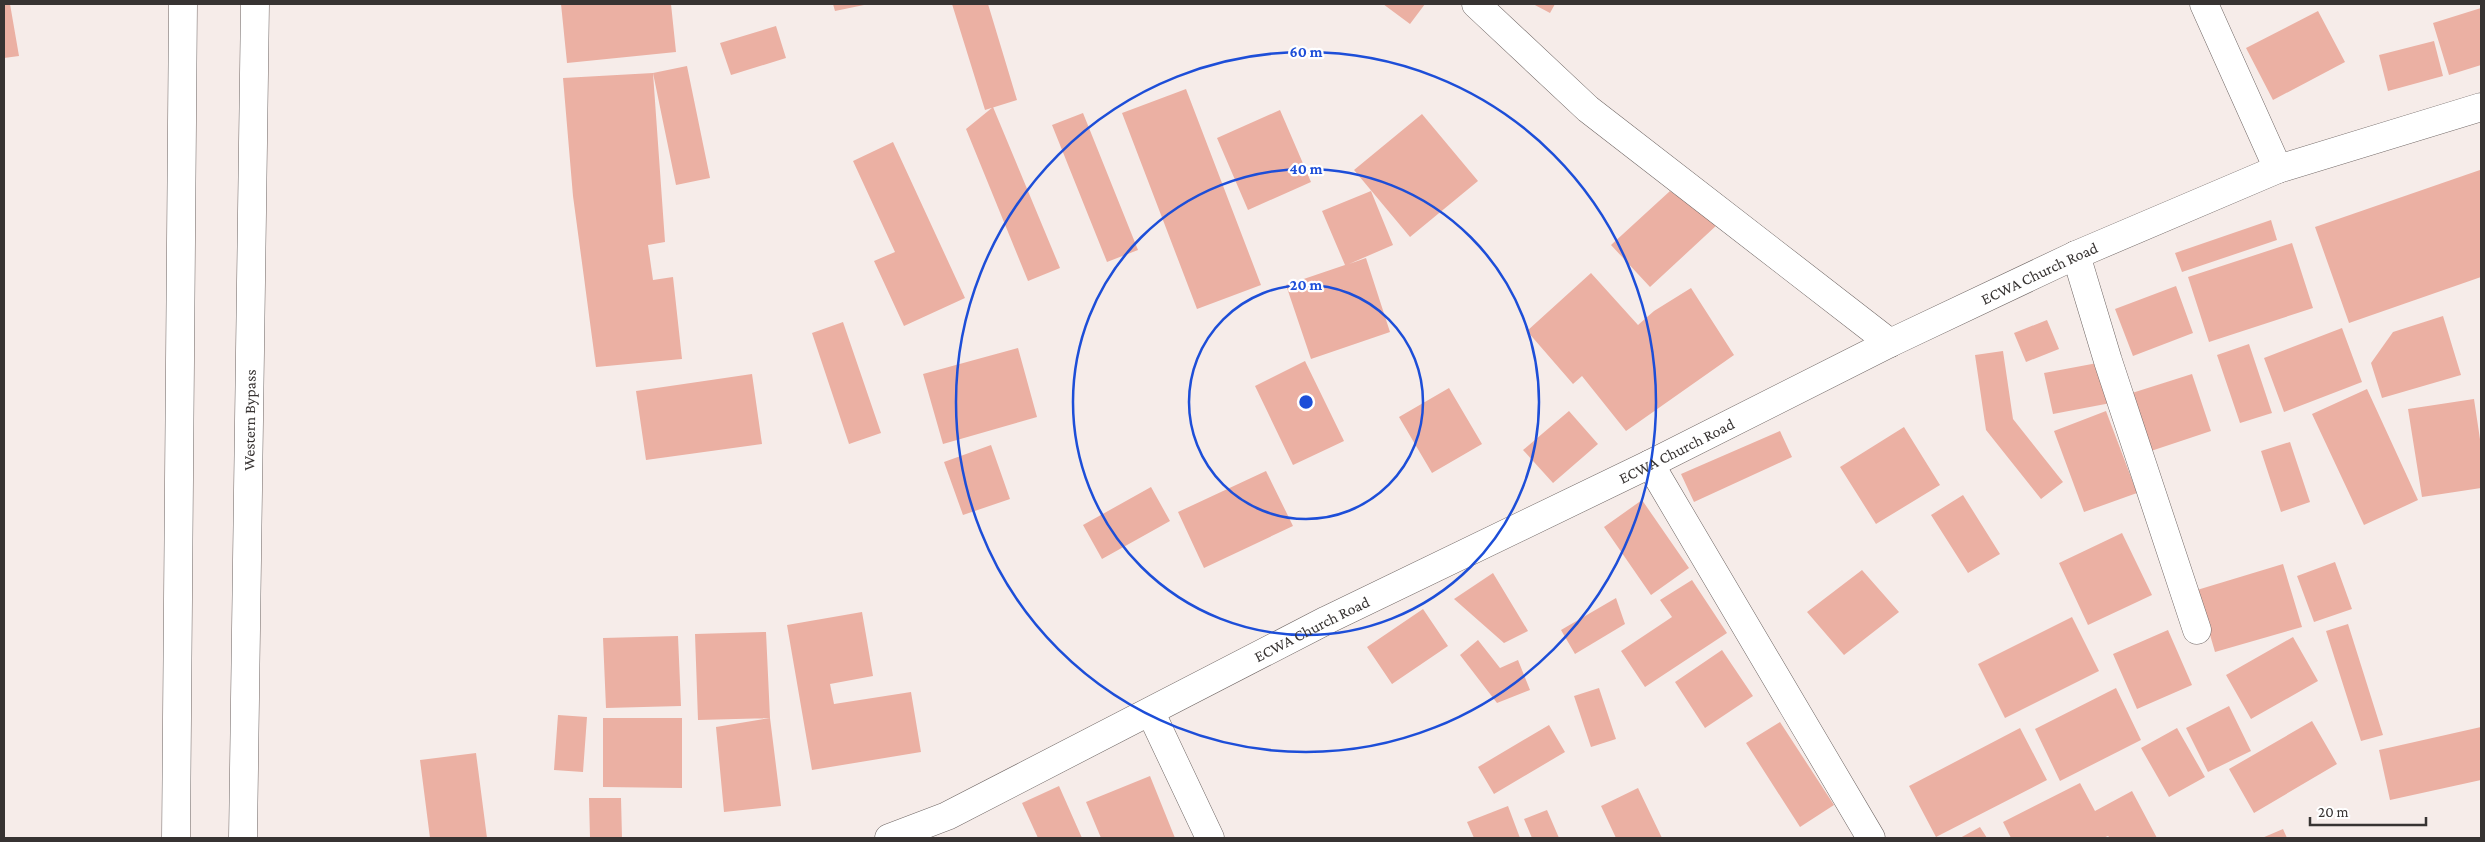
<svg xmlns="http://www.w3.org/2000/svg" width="2485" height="842" font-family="'Crimson Pro',serif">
	<rect width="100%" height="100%" fill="#f6ece9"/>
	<path fill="#ebb0a3" d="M4 4H10L19 56 4 58Z
		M561 4H671L676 52 567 63Z
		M833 4H864V5L835 11Z
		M952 4H988L1017 100 985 110Z
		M1383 4H1425L1410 24Z
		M1533 4H1555L1550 13Z
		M2481 8V65L2449 75 2433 23Z
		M2318 11 2345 62 2273 100 2246 48Z
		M776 26 786 58 731 75 720 43Z
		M2434 41 2443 76 2388 91 2379 55Z
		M687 66 710 178 676 185 653 73 665 242 648 245 653 280 673 277 682 359 596 367 573 196 563 78 653 73Z
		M1186 89 1261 285 1197 309 1122 113Z
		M993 107 1060 268 1028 281 966 129Z
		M1280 110 1311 182 1248 210 1217 138Z
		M1083 113 1138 250 1107 262 1052 125Z
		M1422 114 1478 181 1410 237 1354 170Z
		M893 142 965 298 904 326 874 261 895 252 853 161Z
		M2480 170 2481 277 2349 323 2315 227Z
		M1371 191 1393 245 1349 264 1366 258 1390 332 1311 359 1286 285 1345 265 1322 211Z
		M1670 191 1718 224 1650 287 1611 245Z
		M2271 220 2277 240 2182 272 2175 253Z
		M2292 243 2313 308 2209 342 2188 277Z
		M1591 273 1638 325 1654 311 1691 288 1734 355 1626 431 1582 376 1573 384 1527 331Z
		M2176 286 2193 333 2133 356 2115 309Z
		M2443 316 2461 375 2382 398 2371 363 2393 332Z
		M2047 320 2059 349 2026 362 2014 333Z
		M843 322 881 433 849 444 812 333Z
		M2342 328 2362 382 2284 412 2264 358Z
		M2249 344 2272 413 2240 423 2217 355Z
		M1018 348 1037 417 943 444 923 374Z
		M2003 351 2013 419 2063 482 2041 499 1986 430 1975 355Z
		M1305 361 1344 441 1293 465 1255 386Z
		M2108 361 2116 402 2053 414 2044 373Z
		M752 374 762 444 646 460 636 391Z
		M2192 374 2211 431 2151 451 2132 393Z
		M1449 388 1482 444 1432 473 1399 417Z
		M2367 389 2418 500 2364 525 2312 414Z
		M2474 399 2481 446V488L2422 497 2408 409Z
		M1569 411 1598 444 1553 483 1523 450Z
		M2106 411 2137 493 2084 512 2054 431Z
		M1904 427 1940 485 1876 524 1840 467Z
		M1780 431 1792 457 1694 502 1681 474Z
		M2290 442 2310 502 2281 512 2261 451Z
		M991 445 1010 499 963 515 944 462Z
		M1266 471 1293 526 1204 568 1178 512Z
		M1151 487 1170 521 1102 559 1083 525Z
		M1963 495 2000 554 1968 573 1931 515Z
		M1642 500 1689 568 1651 595 1604 527Z
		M2122 533 2152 595 2088 625 2059 563Z
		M2335 562 2352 609 2314 622 2297 576Z
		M2283 564 2302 627 2215 652 2197 590Z
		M1862 570 1899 612 1844 655 1807 612Z
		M1493 573 1528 631 1504 643 1454 599Z
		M1692 580 1727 633 1645 687 1621 651 1672 617 1660 600Z
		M1616 598 1625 624 1575 654 1561 630Z
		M1423 609 1448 646 1392 684 1367 647Z
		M862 612 873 676 830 684 834 704 911 692 921 752 812 770 787 625Z
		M2072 617 2099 671 2005 718 1978 664Z
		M2348 624 2383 735 2361 741 2326 631Z
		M2168 630 2192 685 2137 709 2113 654Z
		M766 632 770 718 698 720 695 634Z
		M678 636 681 706 606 708 603 638Z
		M2293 637 2318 681 2251 719 2226 675Z
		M1478 640 1500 668 1518 660 1530 690 1497 703 1460 655Z
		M1722 650 1753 696 1705 728 1675 682Z
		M1599 688 1616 739 1591 747 1574 696Z
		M2116 688 2141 740 2060 781 2035 729Z
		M2229 706 2251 751 2208 772 2186 728Z
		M558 715 587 717 583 772 554 770Z
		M603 718H682V788L603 787Z
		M770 718 781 806 724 812 716 727Z
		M2312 721 2337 764 2254 813 2229 769Z
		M1780 722 1834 805 1800 827 1746 743Z
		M1549 725 1565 752 1494 794 1478 767Z
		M2481 727V780L2390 800 2379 750Z
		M2020 728 2047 780 1936 837 1909 786Z
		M2177 728 2205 777 2169 797 2141 748Z
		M476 753 487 838H430L420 760Z
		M1150 776 1175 838H1101L1086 802Z
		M2080 783 2095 811 2132 791 2157 838H2110L2108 836 2103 838H2011L2003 822Z
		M1059 786 1082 838H1038L1022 803Z
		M1638 788 1662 838H1616L1601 806Z
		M589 798H621L622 838H590Z
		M1508 806 1520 838H1474L1467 822Z
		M1547 810 1559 838H1532L1524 819Z
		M1980 827 1987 838H1960Z
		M2283 829 2287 838H2262Z"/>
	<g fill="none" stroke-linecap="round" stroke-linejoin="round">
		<defs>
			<g id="minor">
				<path d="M1476 4 1588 109 1890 343"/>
				<path d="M2204 4 2278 169"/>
				<path d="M2076 255 2108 361 2197 630"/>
				<path d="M1650 464 1871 838"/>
				<path d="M1151 713 1210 838"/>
				<path id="s1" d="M889 838 947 816 1327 620 1650 464 1890 343 2076 255 2278 169 2481 107"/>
			</g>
			<g id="primary">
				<path d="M176 838 183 4"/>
				<path id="s2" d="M243 838 255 4"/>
			</g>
		</defs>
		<use href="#minor" stroke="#6f6664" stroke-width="29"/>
		<use href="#primary" stroke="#6f6664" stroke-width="29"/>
		<use href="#minor" stroke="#fff" stroke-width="28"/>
		<use href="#primary" stroke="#fff" stroke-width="28"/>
	</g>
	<g fill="none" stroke="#1d4ed8" stroke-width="2.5">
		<circle cx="1306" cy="402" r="117"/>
		<circle cx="1306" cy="402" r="233"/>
		<circle cx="1306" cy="402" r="350"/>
	</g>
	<g text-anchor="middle" stroke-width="4.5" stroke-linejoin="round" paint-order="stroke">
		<g font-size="16" fill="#373332" stroke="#fff">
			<text dy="6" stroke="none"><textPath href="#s1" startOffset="1282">ECWA Church Road</textPath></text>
			<text dy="6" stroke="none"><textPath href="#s2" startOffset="418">Western Bypass</textPath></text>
			<text dy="6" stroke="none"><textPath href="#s1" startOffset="878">ECWA Church Road</textPath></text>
			<text dy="6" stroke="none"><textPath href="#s1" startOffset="472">ECWA Church Road</textPath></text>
		</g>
	</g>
	<circle cx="1306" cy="402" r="8" fill="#1d4ed8" stroke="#fff" stroke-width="2.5"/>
	<g font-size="15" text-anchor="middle" font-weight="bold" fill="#1d4ed8" stroke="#fff" stroke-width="4.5" stroke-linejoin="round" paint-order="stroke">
		<text x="1306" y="57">60 m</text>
		<text x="1306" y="174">40 m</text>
		<text x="1306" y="290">20 m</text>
	</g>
	<rect width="2485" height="842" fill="none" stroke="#373332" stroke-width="10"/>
	<path d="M2310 817v8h116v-8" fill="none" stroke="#373332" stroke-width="2.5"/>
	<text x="2318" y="817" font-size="15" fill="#373332" stroke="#ffffff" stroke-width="4" paint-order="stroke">20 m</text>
</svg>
